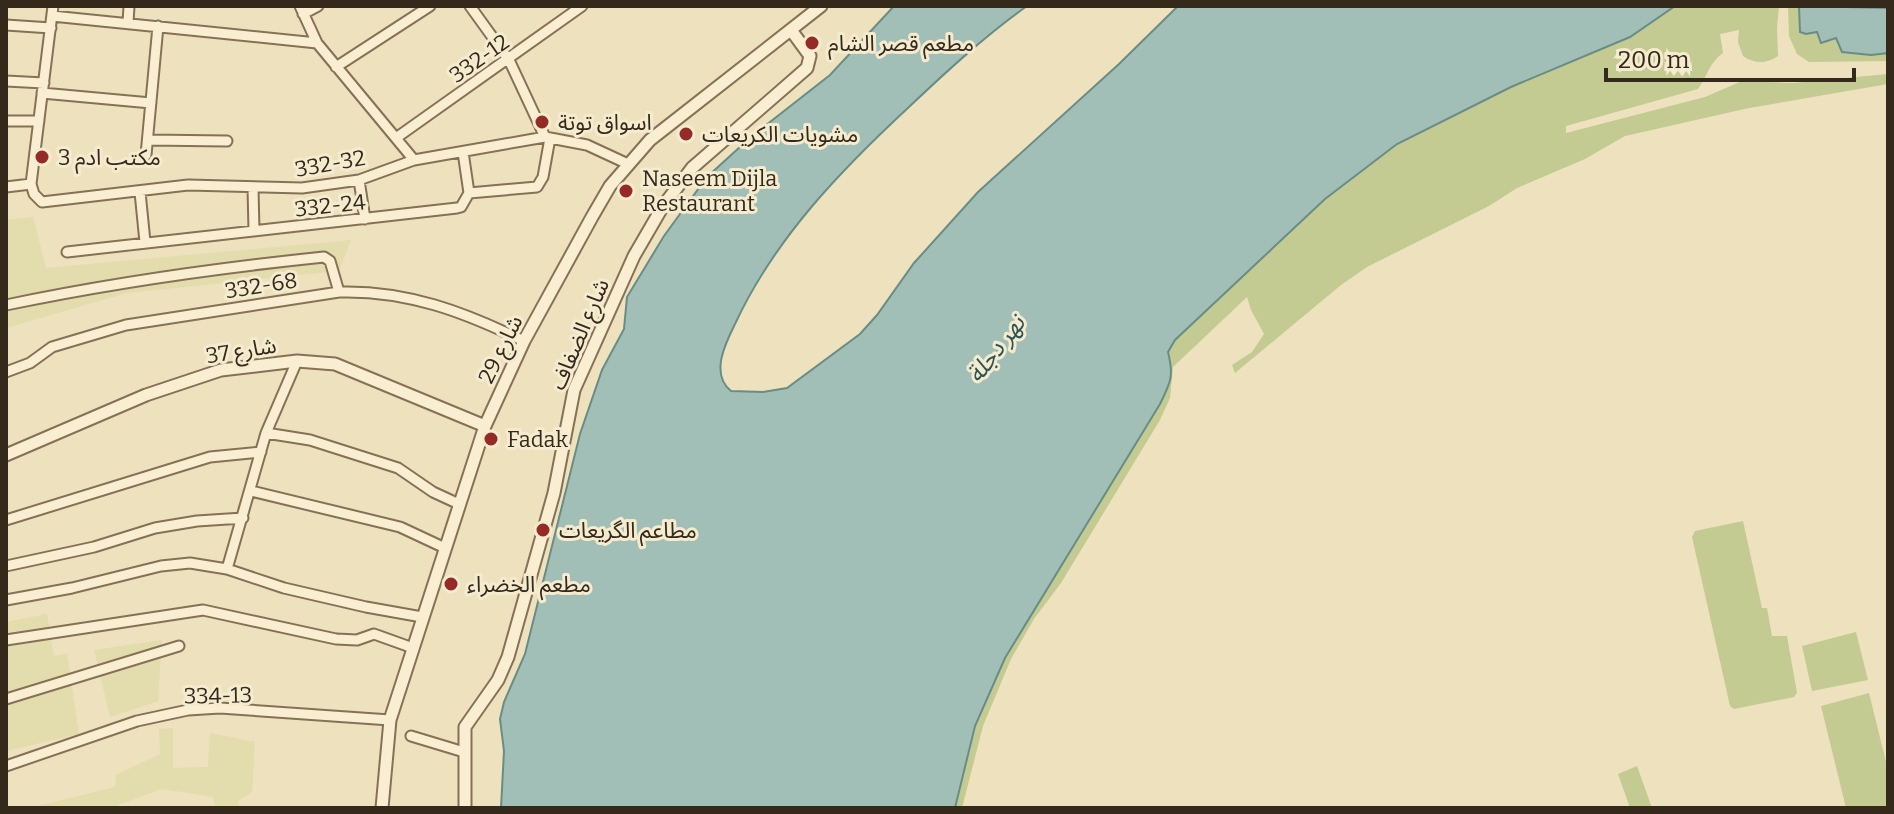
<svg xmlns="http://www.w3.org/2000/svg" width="1894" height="814" font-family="Bitter,'Noto Sans Arabic',serif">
	<rect width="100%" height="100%" fill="#ede1be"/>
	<path fill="#e3dcac" d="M33 217 46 268 351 240 339 271 127 293 6 328V220Z
		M47 614 54 656 67 654 79 734 6 751V622Z
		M162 640 158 701 110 717 94 650Z
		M173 728V768L208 767 210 733 255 742 252 792 239 800 238 808 215 807 213 797 162 789 118 805 117 808H30L115 787 116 775 160 754 159 729Z"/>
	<path fill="#c3cb93" d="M1664 6H1779L1777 28 1778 56C1766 64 1755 64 1743 56L1738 42 1739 30 1720 34 1723 53C1709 63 1708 75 1698 89L1566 126V133L1705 97 1742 81 1793 83 1888 74V84L1749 108 1625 136 1585 159 1517 188 1489 206 1367 267 1341 285 1235 373 1232 365 1252 352 1264 334 1251 310 1247 297 1173 367 1170 398 1160 420 1061 583 1034 619 1011 659 983 726 962 808H939L990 681 1152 360 1354 160Z
		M1788 6H1799L1800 32 1806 34 1817 31 1836 38 1842 52 1871 55 1888 53V61L1809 62 1797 54 1789 36Z
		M1743 521 1762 608H1767L1772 636H1787L1797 693 1794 697 1734 709 1730 706 1692 537 1695 531Z
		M1856 632 1868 680 1812 691 1802 646Z
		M1869 693 1888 770V808H1846L1821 706Z
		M1637 766 1652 808H1630L1618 774Z"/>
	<path fill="#a2bfb7" stroke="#698d85" stroke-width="2" d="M894 6H1027C985 36 947 71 910 106 841 170 775 238 735 324 725 344 710 374 731 391L763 392 787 388 860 334 877 315 914 263 978 192 1119 64 1178 6H1675L1630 37 1511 87 1397 144 1325 199 1175 340 1168 352C1174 376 1171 382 1160 404L1005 658 975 726 955 808H501L504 751 500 719 504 702 525 654 580 434 602 370 624 329 627 297 664 236 707 177 752 136 830 75Z
		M1799 6 1888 8V53L1871 55 1842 52 1836 38 1821 43 1817 32 1806 34 1800 32Z"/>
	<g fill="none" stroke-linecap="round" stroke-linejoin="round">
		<defs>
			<path id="minor" d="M53 6 31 184 34 194 42 202 188 185 302 188 359 180 414 160 545 137 587 145 628 164
				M300 6 317 43 414 160
				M470 6 509 60 545 137
				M303 14 318 6
				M52 16 317 43
				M128 23 129 6
				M6 25 51 28
				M336 67 430 6
				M6 81 44 83
				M42 93 151 103
				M6 121H39
				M396 138 582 6
				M148 140 227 141
				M463 152 469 193
				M146 155 158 26
				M359 180 365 219
				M6 187 31 184
				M253 188 254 231
				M140 192 145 242
				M67 252 457 208 461 207 469 193 537 187 543 177 550 138
				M6 305C111 283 217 268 324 257L330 261 339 292
				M6 372 30 363 52 347 126 325 339 292C407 290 464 312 524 341
				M266 433 310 440 398 468 433 492 459 504
				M251 491 400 527 445 548
				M6 520 210 457 261 452
				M6 566 94 547 155 528 197 521 243 518
				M227 569 266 433 297 361
				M6 600 72 588 161 566 190 563 227 569 284 588 366 607 422 617
				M6 640 203 610 336 639 357 640 374 634 413 648
				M6 699 179 646
				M411 736 464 752
				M6 766 137 721 188 710 220 708 390 720"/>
			<path id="tertiary" d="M6 455 146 395 221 370 297 361 335 364 485 426
				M382 808 390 720 485 426 524 341 592 217 610 186 650 140 821 6
				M465 808V727L498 680 508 657 554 493 574 390 634 256 663 206 692 168 807 68 810 56 791 30"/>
		</defs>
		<use href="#minor" stroke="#867157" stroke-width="13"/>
		<use href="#tertiary" stroke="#867157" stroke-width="15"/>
		<use href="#minor" stroke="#f9eed1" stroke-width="9"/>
		<use href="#tertiary" stroke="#f9eed1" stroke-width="11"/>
	</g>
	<g fill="#952a27" stroke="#f5ebce" stroke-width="3">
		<circle cx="812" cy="43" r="8"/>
		<circle cx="542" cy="122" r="8"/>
		<circle cx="686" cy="134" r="8"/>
		<circle cx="42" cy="157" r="8"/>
		<circle cx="626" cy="191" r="8"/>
		<circle cx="491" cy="439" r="8"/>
		<circle cx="543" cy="530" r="8"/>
		<circle cx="451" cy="584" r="8"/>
	</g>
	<g text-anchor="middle" stroke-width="6" stroke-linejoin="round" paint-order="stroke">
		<g font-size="22" fill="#35291c" stroke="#f5ebce" text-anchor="start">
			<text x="828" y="51">مطعم قصر الشام</text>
			<text x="558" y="130">اسواق توتة</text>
			<text x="702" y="142">مشويات الكريعات</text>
			<text x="58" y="165">مكتب ادم 3</text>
			<text x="642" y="186">Naseem Dijla<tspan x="642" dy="25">Restaurant</tspan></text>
			<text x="507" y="447">Fadak</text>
			<text x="559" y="538">مطاعم الگريعات</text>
			<text x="467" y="592">مطعم الخضراء</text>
		</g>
		<g font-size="22" fill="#35291c" stroke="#f5ebce">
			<text transform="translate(479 58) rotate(-35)" y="8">332-12</text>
			<text transform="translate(330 163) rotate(-10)" y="8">332-32</text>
			<text transform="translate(330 205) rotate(-6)" y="8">332-24</text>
			<text transform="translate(261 285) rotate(-9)" y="8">332-68</text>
			<text transform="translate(579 334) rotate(-67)" y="8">شارع الضفاف</text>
			<text transform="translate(500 349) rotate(-64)" y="8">شارع 29</text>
			<text transform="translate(241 350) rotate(-9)" y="8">شارع 37</text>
			<text transform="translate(218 695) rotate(-1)" y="8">334-13</text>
		</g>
		<g font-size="24" font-style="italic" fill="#2b5554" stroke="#f5ebce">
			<text transform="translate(996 349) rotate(-52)" y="8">نهر دجلة</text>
		</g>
	</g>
	<rect width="1894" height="814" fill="none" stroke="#35291c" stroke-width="16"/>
	<path d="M1606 68v12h248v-12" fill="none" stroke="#35291c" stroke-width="4"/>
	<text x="1618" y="68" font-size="24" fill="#35291c" stroke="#f5ebce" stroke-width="6" paint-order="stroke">200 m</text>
</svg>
